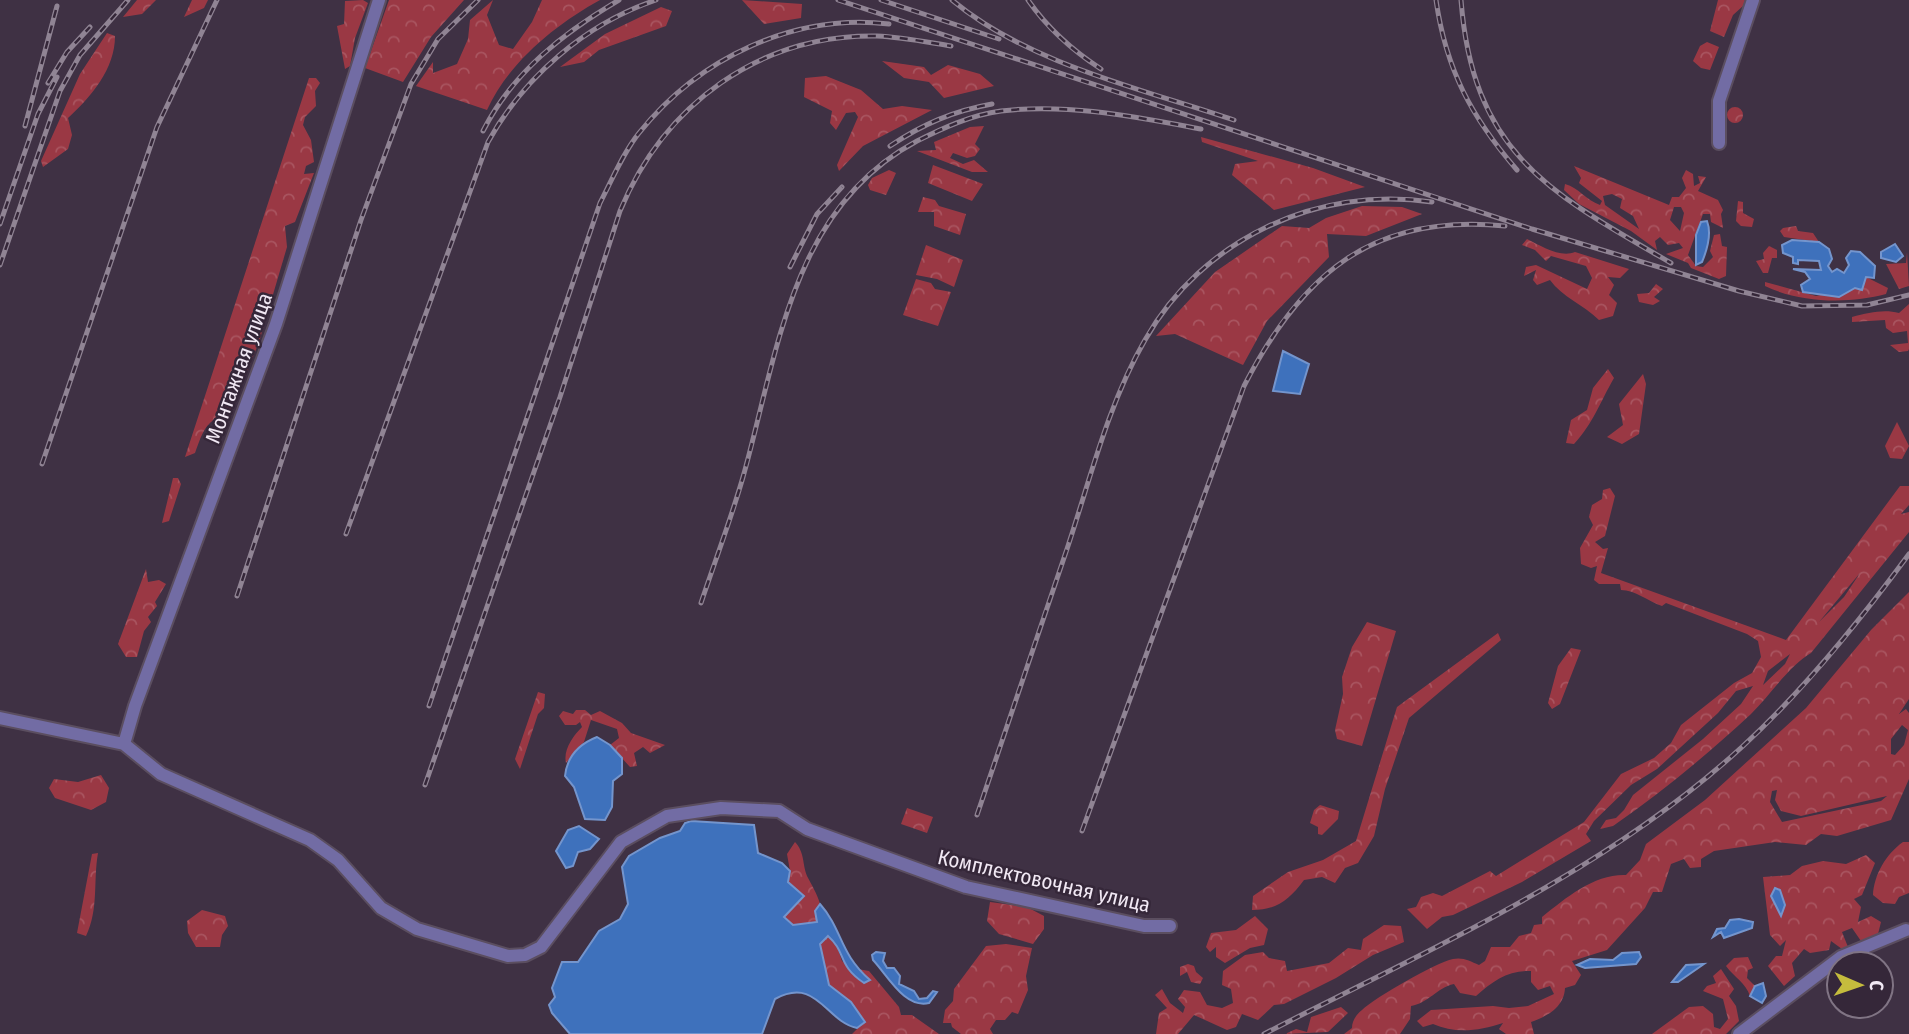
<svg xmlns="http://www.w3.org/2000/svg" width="1909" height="1034" font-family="'Fira Sans Condensed',sans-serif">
	<defs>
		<pattern id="forest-crowns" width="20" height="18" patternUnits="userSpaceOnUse" patternTransform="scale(1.75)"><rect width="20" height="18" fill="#9a3844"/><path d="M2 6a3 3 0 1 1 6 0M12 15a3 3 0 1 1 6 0" fill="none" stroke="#a95560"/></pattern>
	</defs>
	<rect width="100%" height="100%" fill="#3f3144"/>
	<path fill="url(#forest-crowns)" fill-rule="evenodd" d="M137 0H156L142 14 123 17Z
		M192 0H208L204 8 184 17Z
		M363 0 368 3 355 38 350 66 345 69 337 26 344 24 345 1Z
		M389 0H464L431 37 403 82 365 68Z
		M493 0 487 15 499 45 513 49 532 22 542 0H600C556 24 508 63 487 110L416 86 433 62V73L457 64 468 39 470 20Z
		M742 0 802 4 801 18 764 24Z
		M1718 0H1745L1743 6 1733 15 1724 37 1710 31Z
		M661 7 672 11 666 26 599 50 584 62 560 67 605 34Z
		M107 33 115 36C115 69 91 97 68 118L72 135 68 149 43 167 41 161 80 74Z
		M1707 42 1719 47 1710 70 1701 68 1693 61 1700 46Z
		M882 61 924 67 931 75 948 65 980 74 994 86 944 98 929 82 904 78Z
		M826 76 861 90 883 109 902 106 932 110 863 146 839 171 837 165 858 117 855 112 846 113 836 130 830 123 832 111 804 97 805 78Z
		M309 78H316L320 83 315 91 316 106 305 117 303 125 311 140 314 162 306 166 304 174 314 173 295 222 285 226 287 247 259 342 230 413C206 419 203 431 195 453L185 457Z
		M1727 115a8 8 0 1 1 16 0a8 8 0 1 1-16 0Z
		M984 126 975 144 980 149 975 156 967 158 953 153 950 158 963 164 974 160 988 172H972L917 151 936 150 934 142 970 127Z
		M1201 137 1313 168 1365 187 1274 210 1232 175 1235 164 1258 161 1202 142Z
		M933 165 983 184 972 201 928 183Z
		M1574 166 1669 205 1672 197H1679L1686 188 1682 178 1686 170 1693 174 1694 186 1700 183 1698 176 1706 177 1698 191 1718 200 1723 210 1721 214 1723 228 1711 222 1710 214H1703L1688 255 1696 266 1703 267 1713 257 1710 251 1714 235 1720 234 1722 246 1727 247 1726 276 1719 279 1691 268 1688 263 1666 254 1683 248 1679 243 1668 245 1660 237 1655 241 1657 250 1631 231 1579 204 1564 190 1565 184C1579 188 1586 200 1600 205L1602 201 1579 183 1581 178ZM1612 194 1622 199 1620 208 1633 216 1639 229 1605 205 1603 196ZM1674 207H1681L1684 213 1680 231 1670 220Z
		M889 170 896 173 886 195 870 190 868 185 872 178Z
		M923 197 935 200 939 206 966 214 960 235 934 226V212H918Z
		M1738 201 1743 202V213L1754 219 1752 227 1741 226 1736 221Z
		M1362 206 1402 207 1422 214 1366 236 1327 234 1329 257 1267 321 1243 365 1175 334 1156 336 1215 272 1282 226 1309 228 1326 218Z
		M1796 226 1798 231 1813 233 1819 242 1784 237 1780 231 1783 228Z
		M1527 239C1541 246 1560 258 1575 252L1629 269 1620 278 1608 277 1614 285 1609 295 1617 303 1613 316 1599 320C1584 305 1562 297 1550 280L1537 285 1533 280 1536 270 1524 276 1526 267 1536 265 1587 289 1592 278 1586 266 1551 256 1546 261 1535 250 1522 245Z
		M926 245 963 260 954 287 937 279 916 275Z
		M1769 246 1777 250V258H1772L1768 273H1763L1756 261 1764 259 1763 253Z
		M1907 252 1909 286 1899 289 1886 264 1906 263Z
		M1866 277 1888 288 1886 294C1849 304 1800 303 1765 286V282L1816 296 1830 293 1839 296Z
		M916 279 931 283 935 289 951 292 938 326 903 315Z
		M1656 284 1663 289 1654 297 1660 301 1653 305 1639 302 1637 294 1649 293Z
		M1909 304V349L1908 351 1899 352 1890 345 1908 343 1907 331 1893 333 1886 328 1885 320 1852 322V317C1869 313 1883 309 1899 313Z
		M1608 369 1614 378C1599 404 1594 422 1574 444L1566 443 1571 420 1587 410 1593 388Z
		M1643 374 1646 384 1639 434 1622 444 1607 437 1623 425 1619 404Z
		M1897 422 1909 446 1902 459 1890 458 1885 446Z
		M173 478H178L181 484 169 521 162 523Z
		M1900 486H1909V505L1901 514 1909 512V532L1811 653C1790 665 1770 695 1751 714 1708 754 1662 792 1613 826L1600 829 1606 820 1616 818 1624 810 1633 795 1703 739 1741 704 1753 686 1736 691 1718 713 1657 769 1631 785 1594 821 1586 834 1591 841 1522 882 1453 915 1442 917 1427 929 1407 909 1416 907 1421 897 1433 893 1442 896 1490 871 1496 876 1584 822 1621 774 1654 758 1671 743 1681 725 1734 683 1752 673 1761 657 1758 641 1747 634 1666 603 1662 606C1648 601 1635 590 1621 590L1620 584H1599L1594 580 1597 566 1591 568 1581 564 1580 548 1593 525 1589 517 1592 505 1602 499 1603 490 1610 488 1615 496 1605 536 1595 542 1603 549 1608 548 1601 573 1786 640ZM1860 573 1844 597 1819 622ZM1790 654 1785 664 1763 685 1768 671Z
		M146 569 148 582 159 580 166 584 155 602 157 606 148 617 151 622 144 631 137 657H126L118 644Z
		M1909 592V699L1899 714 1906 709 1909 713V779L1891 820 1837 836 1821 834 1806 845 1775 842 1714 851 1701 859V867L1690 868 1684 859 1671 864 1662 892H1653L1645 908 1607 950 1572 961 1581 975 1575 985 1565 988C1564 1007 1548 1016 1531 1022L1534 1034H1506L1499 1029 1503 1023C1479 1031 1455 1034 1433 1024L1423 1027 1417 1021 1431 1010 1493 1006 1509 1008 1528 1006 1554 994 1550 986 1538 990 1531 982V971C1508 970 1493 981 1476 996L1460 993 1454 984C1436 988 1429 1003 1411 1006L1410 1019 1400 1034H1344L1352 1028C1352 1021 1356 1015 1362 1010 1376 997 1435 963 1453 959 1463 957 1470 961 1479 965L1485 961 1491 947H1510L1519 936 1531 933 1534 925 1542 924V917C1567 897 1594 874 1626 875L1640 860 1646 844 1705 800 1806 708 1871 630ZM1902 725 1908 730 1904 745 1895 755 1891 754V739ZM1777 790 1775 800 1781 811 1801 816 1887 796 1881 801 1782 822 1770 802 1772 791Z
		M1367 622 1396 631 1362 746 1337 739 1335 730 1343 694 1342 677 1352 647Z
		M1498 633 1501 640 1409 718 1385 789 1374 836 1358 863 1345 868 1335 883 1322 877 1304 880C1289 900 1277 910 1252 910L1253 896 1288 872 1323 860 1356 841 1397 707Z
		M1571 648 1581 650 1560 704 1552 709 1548 703 1558 666Z
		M538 692 545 694 544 708 538 714 520 769 515 759Z
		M576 710H585L591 715 600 711 622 723 631 733 665 745 650 753 643 747 634 753 637 766 630 767 610 745 619 738 617 729 591 720 584 742 566 763C563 750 573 736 582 727L580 722 576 725H565L559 716 563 711 573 714Z
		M101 775 109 788 106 802 91 810 55 798 49 788 54 779 78 782Z
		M1320 805 1339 811 1338 819 1322 835 1318 834V827L1310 823 1314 810Z
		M907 808 933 817 927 833 901 824Z
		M795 842C805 853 802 863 807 876 812 886 817 893 820 904L815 911 817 922 792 925 784 917 804 897 788 881 790 871 787 854Z
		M1903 842H1909V893L1899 897 1895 904 1883 903 1873 895C1874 875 1886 854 1903 842Z
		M98 853C93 881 99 909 86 936L77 933 92 854Z
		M1866 855 1875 863 1862 895 1854 899 1861 907 1858 922 1871 916 1881 922 1878 934 1861 941 1852 928 1842 932 1848 947 1842 949 1831 941 1829 950 1810 953 1804 949 1792 963 1795 976 1784 986 1768 966 1776 956H1782L1786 940 1780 946 1770 935 1763 877 1790 875 1802 866 1823 861 1846 864Z
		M990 902 1027 907 1044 916V929L1033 944 999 934 987 921Z
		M202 910 225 916 228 926 222 935 220 947H196L188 933 187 921Z
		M1255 916 1268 929 1264 945 1250 948 1225 963 1216 957V947L1210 952 1206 947 1211 933 1236 930Z
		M1384 925 1401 926 1404 942 1373 955 1336 978 1284 1004 1274 1005 1258 1020 1242 1014 1236 1027 1227 1030 1194 1015 1178 1034H1156L1159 1013 1167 1008 1155 995 1162 989 1170 1003 1183 1013 1185 1007 1178 999 1184 990 1200 992 1207 1005 1222 1008 1233 1003 1231 989 1222 985 1223 971 1245 955 1263 952 1269 958 1285 961 1287 971 1329 963 1348 948 1361 950 1363 939Z
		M828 935 836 943 842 961 869 980 857 969 869 971 899 1007 901 1015H912L939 1034H852L865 1021 851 1002 829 985 820 944Z
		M1006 944 1032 948 1026 976 1028 990 1018 1014 1012 1012 1005 1020H996L990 1029 993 1034H961L952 1027 951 1023H943L945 1010 953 1001 954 989 986 946Z
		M1748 957 1753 968 1748 970 1747 978 1755 986 1750 996C1746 983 1734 977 1726 966L1734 958Z
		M1188 964 1194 966 1196 972 1203 978 1200 984 1191 982 1187 972 1180 976V967Z
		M1721 969 1734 989 1729 996 1736 1006 1739 1021 1726 1034H1652L1689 1007 1703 1006 1713 1014 1714 1027 1720 1029 1728 1019 1723 999 1703 991 1707 986 1716 983 1713 976Z
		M1341 1007 1348 1013 1328 1032 1285 1034 1296 1029 1307 1032 1311 1017Z"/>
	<path fill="#3e71bc" stroke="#7495cd" stroke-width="2" d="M1707 221C1712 234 1707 250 1702 262L1696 265V235L1701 222Z
		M1792 240 1819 242 1829 249 1832 259 1828 266 1832 272 1837 269 1844 273 1849 265 1846 258 1851 251 1860 252 1875 266 1874 278 1866 277 1862 290 1855 288 1839 297 1803 292 1801 285 1810 279 1805 272 1793 269 1821 270 1819 261 1798 260V264L1793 263V257L1783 253 1782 245Z
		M1895 244 1903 256 1896 262 1881 258V252Z
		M1283 351 1309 364 1300 394 1273 391Z
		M597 737 610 745 622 758V774L613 781 612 807 605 820 585 819 574 787 565 776C567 757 579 744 597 737Z
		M691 821 754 825 758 853 782 863 790 871 788 882 804 896 784 917 793 925 817 922 815 911 820 904C843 930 839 953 870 980L864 983C837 965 847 953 828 936L820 944 829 985 851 1002 865 1022 857 1028C825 1021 817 976 775 999L762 1034H570L552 1013 549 1005 555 997 552 988 562 962H578L599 931 620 919 628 904 622 867 629 856 660 838 680 831 685 823Z
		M579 826 599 839 590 849 578 852 573 866 566 868 556 851 568 830Z
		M1775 888 1780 890 1785 905 1781 916 1771 896Z
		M1739 919 1753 922 1752 928 1724 938 1721 932 1713 937 1717 929 1725 928 1730 920Z
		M876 952 885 953 883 961 887 968H894L900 976 899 984 914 991 919 999 927 998 933 991 937 992 929 1003C905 1009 888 976 873 960L872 955Z
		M1639 952 1641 957 1636 964 1585 968 1577 965 1590 959 1613 960 1622 953Z
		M1704 964 1678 982H1672L1686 965Z
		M1763 983 1766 996 1762 1003 1750 996 1755 986Z"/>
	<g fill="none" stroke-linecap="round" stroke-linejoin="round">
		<defs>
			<path id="minor" d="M1719 143V101L1753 0
				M0 718 124 744 161 774 310 840 338 860 381 908 417 929 508 956 525 955 541 947 621 842 667 816 721 808 779 811 807 829 966 887 1144 926H1170
				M124 744 135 706 276 324 379 0
				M1739 1034 1841 957 1906 930"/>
		</defs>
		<use href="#minor" stroke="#5b4e60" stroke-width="16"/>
		<use href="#minor" stroke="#726ca4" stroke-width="12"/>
		<defs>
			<path id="rail" d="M838 0 1532 229 1739 291 1802 306 1867 305 1909 295
				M881 0 999 39
				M952 0C1027 63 1142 89 1234 120
				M1028 0C1048 29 1072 50 1101 69
				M1436 0C1446 70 1472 118 1517 170
				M1461 0C1473 154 1550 193 1671 263
				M48 83 67 52 90 27
				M25 126 57 6
				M483 131C513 72 563 33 619 0
				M890 146C923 124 953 111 992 104
				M0 224 38 114 57 77
				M0 265 60 91 80 55 128 0
				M790 267 817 214 842 187
				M42 464 157 127 217 0
				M346 534 488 142C524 77 585 24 656 0
				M237 596 361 220 411 84 438 39 478 0
				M701 603C715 561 731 519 743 477 778 353 791 208 917 141 943 128 971 115 1001 111 1067 103 1136 117 1201 129
				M429 706 600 203C612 180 623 153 639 133 699 58 793 13 889 24
				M425 785 560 397 620 211C664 105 759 34 877 36 902 37 926 42 951 46
				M977 815C1007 726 1037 637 1067 549 1090 480 1108 404 1145 340 1202 239 1318 185 1432 202
				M1082 831 1244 386C1302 273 1373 213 1505 226
				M1264 1034C1428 950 1606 872 1743 746 1805 689 1859 622 1909 554"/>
		</defs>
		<use href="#rail" stroke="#908494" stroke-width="5"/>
		<use href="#rail" stroke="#352739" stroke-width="2.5" stroke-dasharray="8" stroke-linecap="butt"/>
	</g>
	<g text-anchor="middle" stroke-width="5" stroke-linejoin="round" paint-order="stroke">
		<g font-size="21" fill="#f1e8f4" stroke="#352739">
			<text transform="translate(239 368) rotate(-70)" y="7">Монтажная улица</text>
			<text transform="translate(1044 881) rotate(13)" y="7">Комплектовочная улица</text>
		</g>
	</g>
	<g transform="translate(1860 985) rotate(92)"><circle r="33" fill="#352739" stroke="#807484" stroke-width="2"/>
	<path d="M0-5L12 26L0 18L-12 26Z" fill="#c5bc3d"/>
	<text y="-10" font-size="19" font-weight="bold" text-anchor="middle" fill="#f1e8f4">С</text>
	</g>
</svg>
